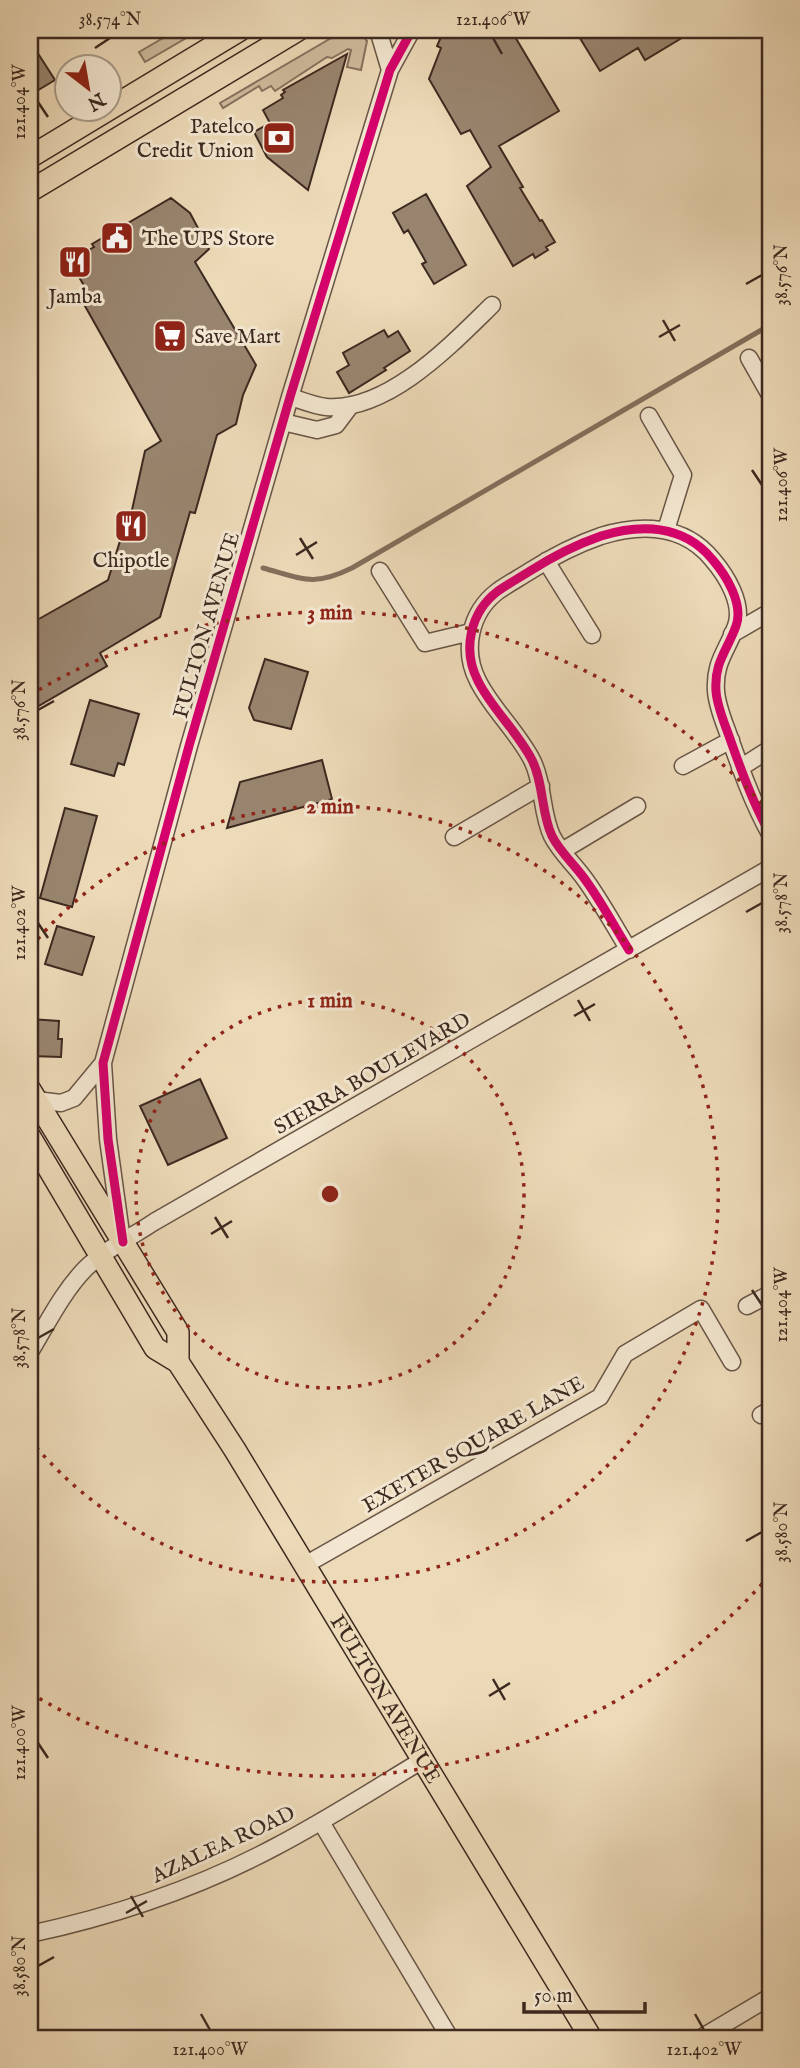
<svg xmlns="http://www.w3.org/2000/svg" width="800" height="2068" font-family="'IM FELL English',serif">
	<rect width="100%" height="100%" fill="#eddab8"/>
	<filter id="stains"><feTurbulence type="fractalNoise" baseFrequency=".00286" numOctaves="4"/><feColorMatrix values="0 0 0 0 .2 0 0 0 0 .09 0 0 0 0 .02 0 0 0 .5 -.17"/></filter>
	<radialGradient id="worn" r=".72"><stop offset=".6" stop-color="#630" stop-opacity="0"/><stop offset="1" stop-color="#630" stop-opacity=".3"/></radialGradient>
	<path fill="#cfbc9e" stroke="#86725f" stroke-width="2" d="M177 30H200L145 62 139 52Z
		M345 30H358L367 41 361 70 347 67 351 50 348 49 332 58 327 57 275 91 271 86 262 91 259 86 223 108 220 103Z"/>
	<g fill="none" stroke-linecap="round" stroke-linejoin="round">
		<path stroke="#836f5c" stroke-width="5" d="M263 568C303 579 313 587 352 568L770 325"/>
	</g>
	<path fill="#99856f" stroke="#3d2920" stroke-width="2" d="M444 30H511L559 111 499 146 523 187 520 188 540 221 542 220 555 242 546 247 548 250 535 258 533 254 513 266 467 186 491 167 470 130 461 134 429 79 441 48 437 46Z
		M575 30H695L645 60 638 48 600 71Z
		M347 54 308 190 267 157 254 132 270 123 263 110 283 98 281 95 285 92 283 90Z
		M39 55 55 80 30 95V60Z
		M426 194 466 265 434 284 422 264 426 262 408 230 404 233 393 213Z
		M171 198 190 213 209 249 195 262 256 365 243 395 236 424 217 435 195 513 190 512 160 617 100 653 107 666 30 711V624L108 580 127 518 130 519 145 451 161 441 85 306 93 301 72 265 73 259 94 247 92 244Z
		M384 330 388 337 398 331 410 351 384 368 386 370 349 393 337 372 349 365 343 353Z
		M265 659 308 672 291 729 254 720 249 708Z
		M90 700 139 714 124 765 118 763 114 776 71 764Z
		M322 760 332 799 227 828 240 782Z
		M65 808 97 816 72 907 40 898Z
		M57 926 94 937 82 975 45 964Z
		M30 1019 59 1021 58 1039H62L61 1057 30 1056Z
		M200 1079 227 1138 168 1165 140 1106Z"/>
	<g fill="none" stroke-linecap="round" stroke-linejoin="round">
		<defs>
			<path id="minor" d="M378 30 390 70
				M749 358 770 395
				M290 397C301 400 315 406 326 407 388 412 452 344 492 305
				M649 416 683 475 666 530
				M283 422 317 430 336 425 351 405
				M546 561 592 635
				M380 571 425 643 471 632
				M732 634 770 612
				M683 766 731 740
				M740 768 770 749
				M454 837 541 786
				M562 851 637 806
				M629 950C614 926 601 901 584 878 574 864 560 852 552 836 541 813 544 784 532 760 517 731 492 709 478 681 462 650 470 612 498 591 508 584 519 578 530 571 552 557 575 545 601 536 640 524 683 524 712 559 726 575 744 604 736 626 727 651 714 662 716 691 717 706 724 722 729 736 741 770 753 803 770 834
				M36 1100 61 1103 74 1098 103 1063
				M121 1233 108 1139 103 1063 189 746 290 397 390 70 412 30
				M747 1306 770 1294
				M30 1352C47 1324 62 1293 85 1269 104 1250 132 1237 154 1222L770 868
				M761 1415 770 1410
				M305 1565 600 1397 625 1354 701 1309 732 1362
				M321 1822 450 2038
				M30 1934C114 1916 198 1888 275 1847 325 1821 373 1790 421 1761
				M701 2038 770 1997"/>
			<g id="major">
				<path d="M30 157 240 30"/>
				<path d="M30 191 298 30"/>
				<path d="M30 1090 178 1332V1362"/>
				<path id="s1" d="M30 1137 155 1348 178 1362 235 1450 591 2038"/>
			</g>
		</defs>
		<use href="#minor" stroke="#695546" stroke-width="19"/>
		<use href="#major" stroke="#3d2920" stroke-width="24"/>
		<use href="#minor" stroke="#f3e7d1" stroke-width="16"/>
		<use href="#major" stroke="#eddab8" stroke-width="21"/>
		<defs>
			<path id="cycleway" d="M629 950C614 926 601 901 584 878 574 864 560 852 552 836 541 813 544 784 532 760 517 731 492 709 478 681 462 650 470 612 498 591 508 584 519 578 530 571 552 557 575 545 601 536 640 524 683 524 712 559 726 575 744 604 736 626 727 651 714 662 716 691 717 706 724 722 729 736 741 770 753 803 770 834
				M123 1242 108 1139 103 1063 189 746 290 397 390 70 412 30"/>
		</defs>
		<use href="#cycleway" stroke="#f3e7d1" stroke-width="13"/>
		<use href="#cycleway" stroke="#d6006c" stroke-width="9"/>
	</g>
	<path fill="none" stroke="#3d2920" stroke-width="2.5" d="M493 38 502 54M95 48 110 38M38 102 48 117M746 284 762 275M663 320 675 341M659 337 680 325M752 470 762 485M300 538 313 559M296 555 317 542M38 710 54 701M746 912 762 903M38 923 48 938M578 1000 590 1021M574 1016 595 1004M215 1217 228 1238M211 1234 232 1221M752 1290 762 1305M38 1338 54 1329M746 1541 762 1532M493 1679 505 1700M489 1696 510 1683M38 1743 48 1758M131 1896 143 1917M126 1913 147 1901M38 1966 54 1957M201 2014 210 2030M695 2014 704 2030"/>
	<g fill="none" stroke="#8f2418" stroke-width="3.5" stroke-dasharray="3.5 7">
		<circle cx="330" cy="1194" r="194"/>
		<path d="M31 947A388 388 0 1 1 31 1441"/>
		<path d="M769 1576A582 582 0 0 1 30 1693M30 695A582 582 0 0 1 769 812"/>
	</g>
	<defs>
		<symbol id="bank-square" viewBox="-11 -11 22 22"><rect x="-9" y="-9" width="18" height="18" rx="4" fill="#8f2418" stroke="#f3e7d1"/><path d="M-6-4H6V4H-6ZM0-2.3a2.3 2.3 0 1 0 0 4.6a2.3 2.3 0 1 0 0-4.6Z" fill="#fff"/></symbol>
		<symbol id="civic-square" viewBox="-11 -11 22 22"><rect x="-9" y="-9" width="18" height="18" rx="4" fill="#8f2418" stroke="#f3e7d1"/><path d="M-.6-6.5H3V-4.5H.6V-3L4-1V1h2V6H-6V1h2V-1L-.6-3ZM-1.2 2.5V6h2.4V2.5Z" fill="#fff"/></symbol>
		<symbol id="restaurant-square" viewBox="-11 -11 22 22"><rect x="-9" y="-9" width="18" height="18" rx="4" fill="#8f2418" stroke="#f3e7d1"/><path d="M-5-6h1v4h1v-4h1v4h1v-4h1v5L-1.5 .5V6h-2V.5L-5-1ZM5-6V6H3V1.5H1.5Q1.5-4 5-6Z" fill="#fff"/></symbol>
		<symbol id="supermarket-square" viewBox="-11 -11 22 22"><rect x="-9" y="-9" width="18" height="18" rx="4" fill="#8f2418" stroke="#f3e7d1"/><path d="M-6-5.5h2.5l.6 2H6L4.5 2H-2.5L-4.4-4H-6ZM-1.5 3.2a1.3 1.3 0 1 0 .1 0ZM3 3.2a1.3 1.3 0 1 0 .1 0Z" fill="#fff"/></symbol>
	</defs>
	<g fill-rule="evenodd">
		<use href="#bank-square" x="260" y="119" width="38" height="38"/>
		<use href="#civic-square" x="98" y="219" width="38" height="38"/>
		<use href="#restaurant-square" x="56" y="243" width="38" height="38"/>
		<use href="#supermarket-square" x="151" y="317" width="38" height="38"/>
		<use href="#restaurant-square" x="112" y="507" width="38" height="38"/>
	</g>
	<g text-anchor="middle" stroke-width="6" stroke-linejoin="round" paint-order="stroke">
		<g font-size="21" fill="#3d2920" stroke="#f3e7d1" text-anchor="start">
			<text x="254" y="133" text-anchor="end">Patelco<tspan x="254" dy="24">Credit Union</tspan></text>
			<text x="142" y="245">The UPS Store</text>
			<text x="75" y="303" text-anchor="middle">Jamba</text>
			<text x="194" y="343">Save Mart</text>
			<text x="131" y="567" text-anchor="middle">Chipotle</text>
		</g>
		<g font-size="21" fill="#3d2920" stroke="#f3e7d1">
			<text transform="translate(206 625) rotate(-74)" y="7">FULTON AVENUE</text>
			<text transform="translate(372 1073) rotate(-30)" y="7">SIERRA BOULEVARD</text>
			<text transform="translate(473 1444) rotate(-30)" y="7">EXETER SQUARE LANE</text>
			<text dy="7" stroke="none"><textPath href="#s1" startOffset="668">FULTON AVENUE</textPath></text>
			<text transform="translate(223 1844) rotate(-25)" y="7">AZALEA ROAD</text>
		</g>
	</g>
	<circle cx="330" cy="1194" r="10" fill="#8f2418" stroke="#f3e7d1" stroke-width="3.5"/>
	<g font-size="21" text-anchor="middle" font-weight="bold" fill="#8f2418" stroke="#f3e7d1" stroke-width="6" stroke-linejoin="round" paint-order="stroke">
		<text x="330" y="619">3 min</text>
		<text x="330" y="813">2 min</text>
		<text x="330" y="1007">1 min</text>
	</g>
	<rect width="800" height="2068" fill="none" stroke="#eddab8" stroke-width="77"/>
	<g transform="translate(88 88) rotate(149)"><circle r="33" fill="#f3e7d1" stroke="#aa9b8a" stroke-width="2"/>
	<path d="M0-5L12 26L0 18L-12 26Z" fill="#8f2418"/>
	<text y="-10" font-size="19" font-weight="bold" text-anchor="middle" fill="#3d2920">N</text>
	</g>
	<path d="M524 2002v10h121v-10" fill="none" stroke="#3d2920" stroke-width="3.5"/>
	<text x="534" y="2002" font-size="21" fill="#3d2920" stroke="#f3e7d1" stroke-width="5" paint-order="stroke">50 m</text>
	<rect x="38" y="38" width="724" height="1992" fill="none" stroke="#3d2920" stroke-width="2.5"/>
	<g font-size="18" text-anchor="middle" fill="#3d2920">
		<text x="110" y="25">38.574°N</text>
		<text x="493" y="25">121.406°W</text>
		<text transform="translate(19 102) rotate(-90)" y="6">121.404°W</text>
		<text transform="translate(781 275) rotate(-90)" y="6">38.576°N</text>
		<text transform="translate(781 485) rotate(-90)" y="6">121.406°W</text>
		<text transform="translate(19 710) rotate(-90)" y="6">38.576°N</text>
		<text transform="translate(781 903) rotate(-90)" y="6">38.578°N</text>
		<text transform="translate(19 923) rotate(-90)" y="6">121.402°W</text>
		<text transform="translate(781 1305) rotate(-90)" y="6">121.404°W</text>
		<text transform="translate(19 1338) rotate(-90)" y="6">38.578°N</text>
		<text transform="translate(781 1532) rotate(-90)" y="6">38.580°N</text>
		<text transform="translate(19 1743) rotate(-90)" y="6">121.400°W</text>
		<text transform="translate(19 1966) rotate(-90)" y="6">38.580°N</text>
		<text x="210" y="2055">121.400°W</text>
		<text x="704" y="2055">121.402°W</text>
	</g>
	<rect width="100%" height="100%" filter="url(#stains)"/>
	<rect width="100%" height="100%" fill="url(#worn)"/>
</svg>
